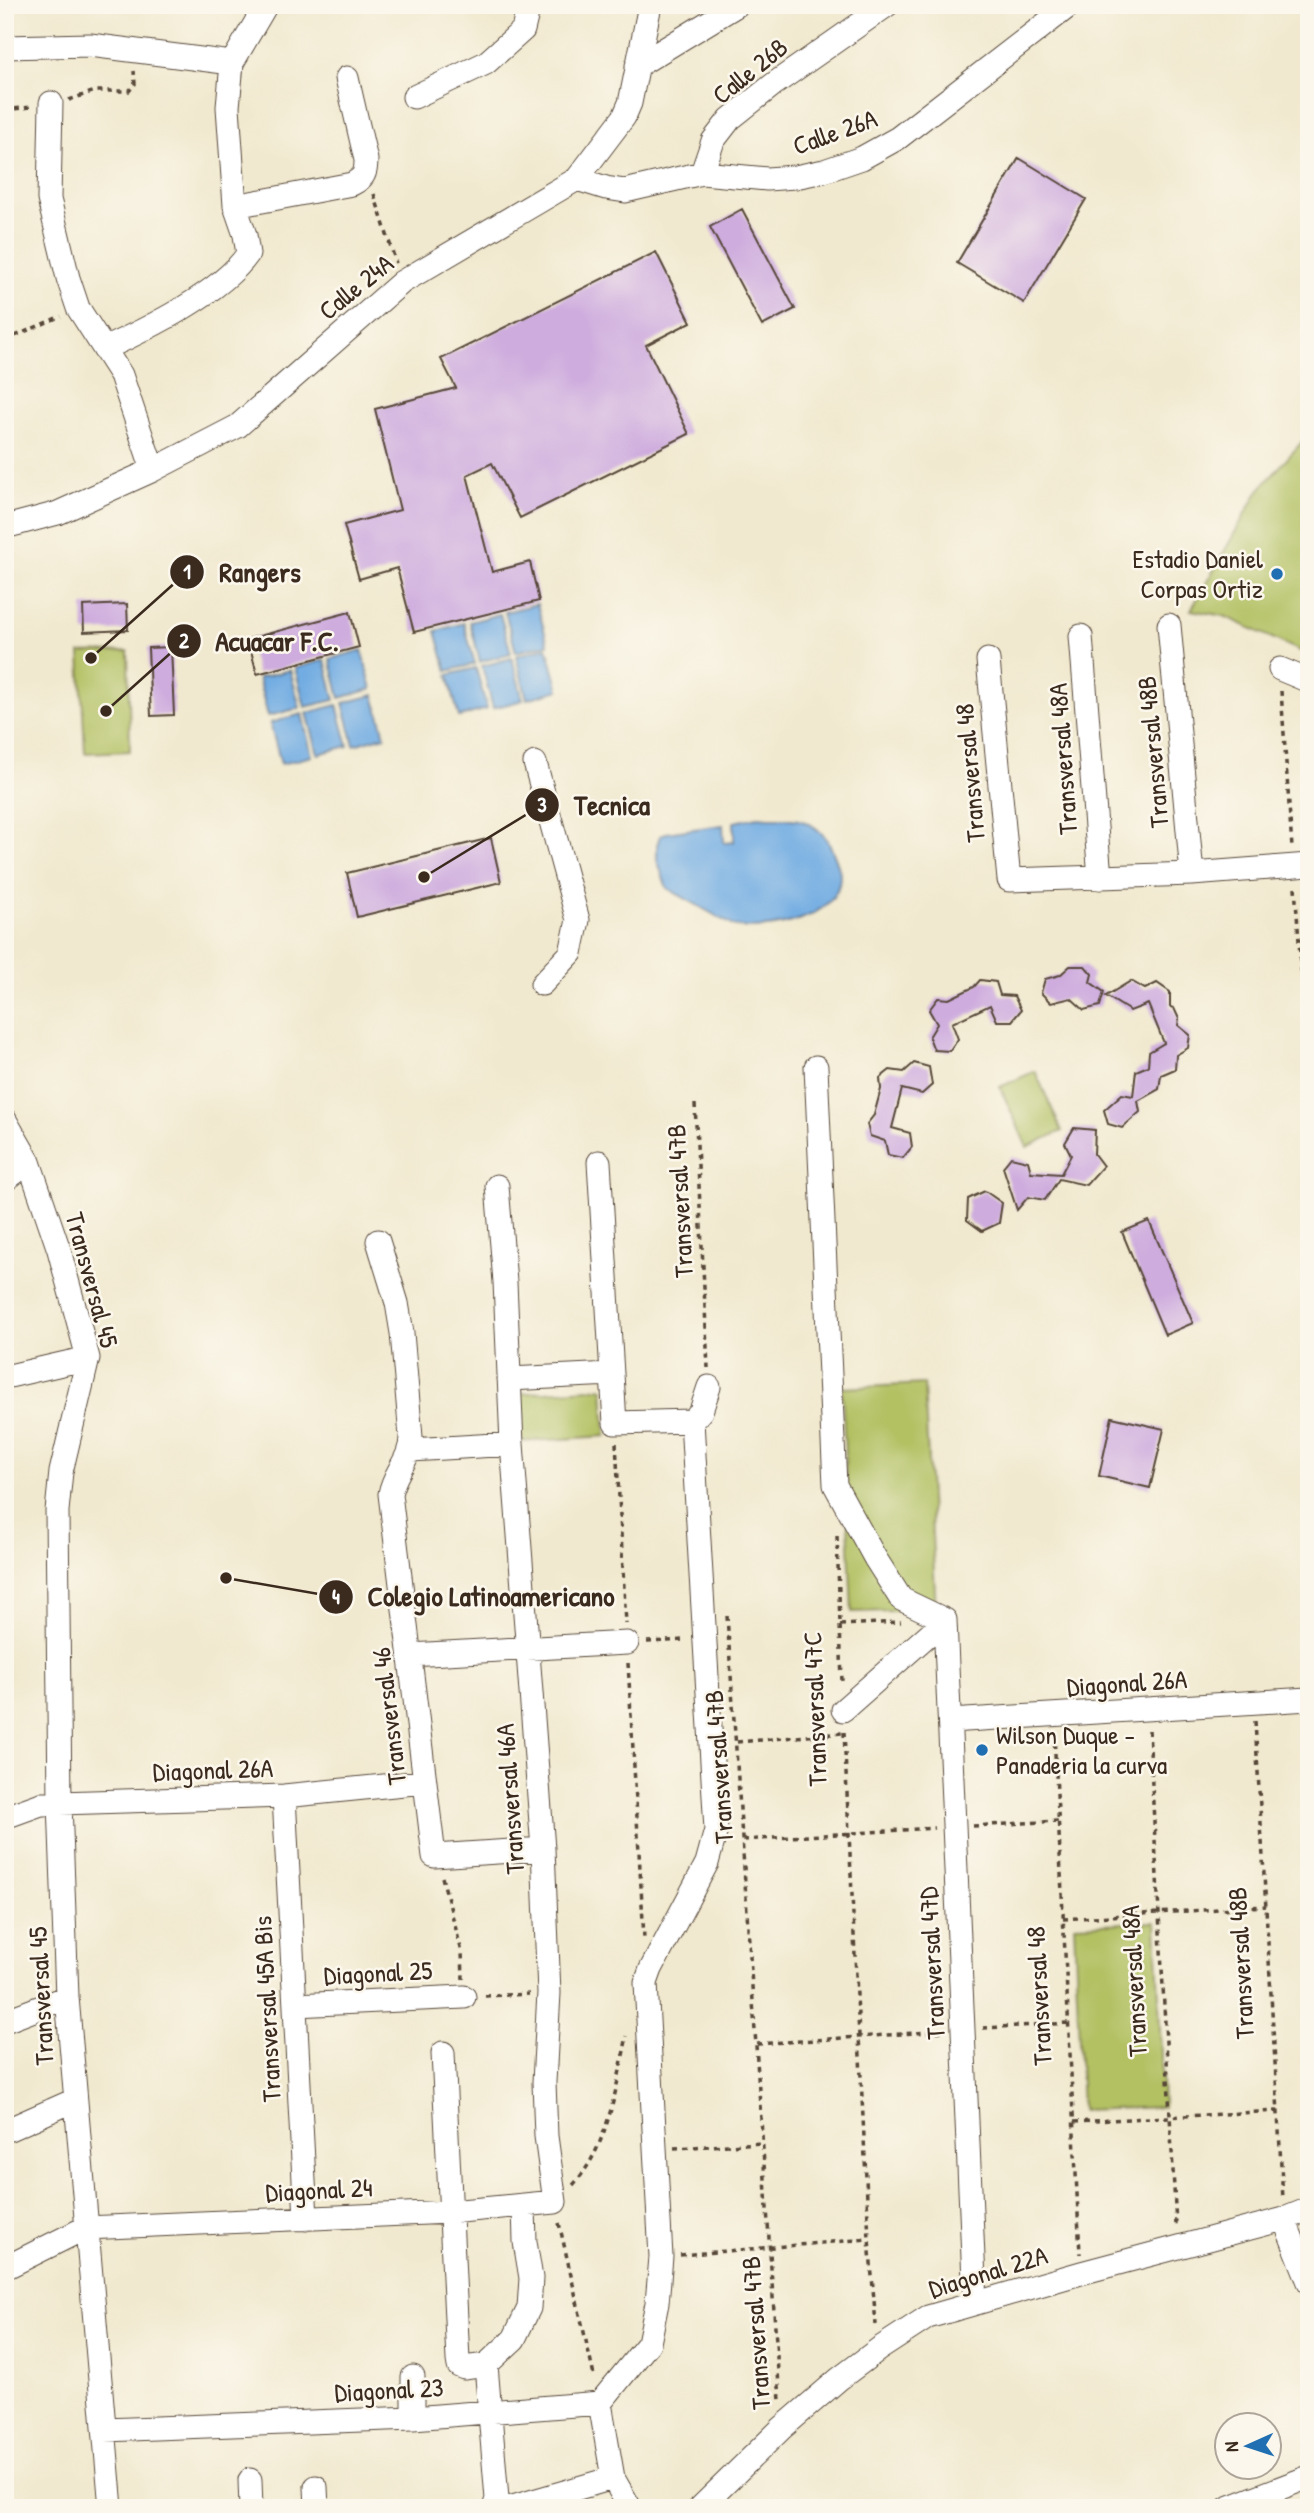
<svg xmlns="http://www.w3.org/2000/svg" width="1314" height="2513" font-family="'Patrick Hand',sans-serif">
	<rect width="100%" height="100%" fill="#fbf7ec"/>
	<filter id="ink" filterUnits="userSpaceOnUse"><feTurbulence type="fractalNoise" baseFrequency=".0143" numOctaves="2"/><feDisplacementMap in="SourceGraphic" scale="14" xChannelSelector="R" yChannelSelector="G"/><feConvolveMatrix kernelMatrix="1 2 1 2 8 2 1 2 1" color-interpolation-filters="sRGB"/></filter>
	<filter id="wash" filterUnits="userSpaceOnUse"><feTurbulence type="fractalNoise" baseFrequency=".00686" numOctaves="4" result="noise"/><feDisplacementMap in="SourceGraphic" scale="28" xChannelSelector="R" yChannelSelector="G"/><feGaussianBlur stdDeviation="1.57" result="paint"/><feColorMatrix in="noise" values="0 0 0 0 0 0 0 0 0 0 0 0 0 0 0 0 0 1.4 0 .05"/><feComposite in="paint" operator="in"/></filter>
	<g filter="url(#wash)">
		<rect width="100%" height="100%" fill="#f1e9cf"/>
		<path fill="#b3c164" stroke="#777641" stroke-width="2" d="M1309 434V655L1224 616 1191 610 1259 490Z
			M128 651 130 751 85 753 80 653Z
			M1035 1071 1062 1131 1027 1147 1000 1087Z
			M924 1384 936 1610 852 1612 842 1388Z
			M603 1388 606 1436 519 1442 516 1394Z
			M1156 1922 1163 2107 1082 2110 1074 1925Z"/>
		<path fill="#71ace2" stroke="#566b80" stroke-width="2" d="M537 604 548 644 516 652 505 612Z
			M500 614 511 653 480 662 470 622Z
			M464 623 475 664 447 671 436 631Z
			M547 647 559 690 527 699 516 656Z
			M362 650 372 689 340 698 330 659Z
			M512 658 523 700 493 708 482 666Z
			M325 660 335 700 305 707 295 668Z
			M476 668 487 709 459 717 448 675Z
			M290 670 300 708 268 716 258 678Z
			M374 695 385 736 354 745 343 703Z
			M337 705 348 746 318 754 307 713Z
			M302 714 312 756 281 764 270 723Z
			M758 817C772 819 789 817 802 821 816 825 827 837 832 850 835 858 840 867 840 876 840 919 766 933 734 926L667 888 657 860V845L660 836 666 833 723 825 724 843 734 842V822Z"/>
		<g id="blocks">
			<path fill="#ceacde" d="M1019 158 1086 199 1024 303 957 263Z
				M742 209 795 309 762 326 710 227Z
				M656 252 691 322 646 345 689 434 520 518 492 463 467 475 492 572 530 562 539 601 414 632 397 568 359 579 344 525 400 510 375 409 456 388 441 359Z
				M127 604 128 630 84 632 83 606Z
				M350 612 359 647 257 674 248 639Z
				M171 647 174 715 151 716 148 648Z
				M491 838 501 882 357 917 347 873Z
				M1070 966H1085L1092 974 1090 982 1104 992 1100 1006 1084 1010 1071 998 1051 1003 1041 993 1045 979 1060 975Z
				M980 980 996 982 1000 995 1014 996 1021 1010 1012 1021H997L990 1005 952 1023 958 1039 950 1051 934 1050 929 1037 937 1024 929 1010 938 998 949 999 974 987Z
				M1131 981 1145 989 1157 983 1170 992V1007L1174 1008 1179 1019 1178 1025 1190 1035 1188 1048 1176 1055 1175 1069 1161 1075 1159 1089 1138 1101 1140 1112 1122 1128 1108 1124 1104 1110 1122 1094 1133 1096 1136 1071 1148 1066 1149 1052 1164 1043 1148 1004 1130 1011 1106 996Z
				M914 1063 929 1067 932 1085 922 1094 902 1089 892 1128 910 1133 912 1147 903 1158 888 1155 885 1141 870 1136 867 1124 874 1115 881 1089 880 1078 890 1070 904 1072Z
				M1074 1128 1095 1130 1094 1154 1103 1166 1086 1185 1059 1179 1045 1200 1028 1197 1017 1210 1003 1167 1011 1157 1028 1161 1031 1172 1061 1174 1071 1155 1065 1143Z
				M985 1191 1002 1203 999 1223 982 1231 967 1220 968 1199Z
				M1149 1221 1193 1323 1165 1335 1122 1232Z
				M1112 1417 1164 1429 1150 1488 1099 1476Z"/>
		</g>
	</g>
	<g filter="url(#ink)">
		<use href="#blocks" fill-opacity="0" stroke="#564739" stroke-width="2"/>
		<g fill="none" stroke-linecap="round" stroke-linejoin="round">
			<defs>
				<path id="minor" d="M5 47 90 45 232 63
					M637 66 737 5
					M414 97 486 63 523 30 529 5
					M51 103 49 199 68 278 78 308 121 375 153 470
					M702 173 713 141 730 119 774 84 887 5
					M577 179 606 188 625 191 702 173 767 179 795 177 824 171 862 158 898 138 1070 5
					M235 206 352 184C364 178 366 173 366 160L347 78
					M104 349C147 329 221 293 248 254L245 235 235 206 228 107 232 63 266 5
					M5 527 58 513 153 470 238 426 402 282 577 179 624 117 630 103 650 5
					M1169 625 1192 874
					M1081 636 1100 878
					M988 660 1009 880 1192 874 1309 865
					M1280 669 1309 681
					M535 763 578 920 571 953 542 984
					M816 1067 835 1485 875 1558 901 1599 945 1620
					M5 1120 29 1162 59 1250 88 1358 61 1472 57 1511 60 1803 67 1997 111 2508
					M599 1162 615 1423 692 1421 701 1411 709 1387
					M5 1180 29 1162
					M378 1241 397 1303 402 1333 411 1437C411 1459 394 1472 390 1494L434 1856 543 1849
					M5 1377 88 1358
					M509 1379 612 1374
					M411 1450 512 1444
					M945 1620 975 2303
					M410 1655 627 1643
					M843 1710 945 1620
					M950 1721 1309 1699
					M284 1796 306 2219
					M5 1817 41 1804 60 1803 284 1796 424 1782
					M295 2005 464 1997
					M5 2021 67 1997
					M443 2053 458 2360 459 2366 464 2368 486 2365 497 2499 494 2508
					M5 2131 75 2100
					M1284 2219 1309 2282
					M5 2268 85 2228 450 2212 555 2202 546 2136 544 2082 549 1993 543 1849 512 1444 505 1282 497 1186
					M486 2365 514 2339 529 2308 531 2278 525 2242 524 2206
					M600 2403 613 2478 630 2508
					M413 2418V2377
					M105 2430 413 2418 600 2403 649 2343 657 2303 661 2257 646 1983 651 1969 707 1863 716 1830 692 1421
					M250 2480 251 2508
					M316 2487 317 2508
					M509 2508 613 2478
					M700 2508 782 2428 839 2379 879 2349 928 2317 1081 2273 1284 2219 1309 2209
					M1228 2508 1309 2477"/>
			</defs>
			<use href="#minor" stroke="#564739" stroke-width="25"/>
			<path stroke="#564739" stroke-width="3.5" stroke-dasharray="5 5" stroke-linecap="butt" d="M69 100 95 91H129L135 84 134 71
				M5 110 31 107
				M374 194 396 263
				M15 336 61 316
				M1281 691 1292 848
				M1295 887 1309 1077
				M695 1104 708 1368
				M616 1443 626 1624
				M837 1536 842 1682
				M727 1616 780 2401
				M840 1625 901 1622
				M647 1642 684 1640
				M628 1663 644 1938
				M1255 1721 1283 2199
				M1149 1730 1176 2225
				M844 1732 869 2239 876 2325
				M1054 1733 1080 2254
				M737 1742 843 1733
				M973 1826 1058 1821
				M743 1840 934 1828
				M442 1877 462 1952 463 1979
				M1063 1919 1266 1906
				M485 1996 529 1994
				M983 2028 1069 2023
				M757 2044 944 2031
				M1074 2122 1278 2111
				M674 2148 763 2143
				M573 2185C609 2146 616 2087 627 2036
				M559 2223 594 2376
				M680 2255 868 2239"/>
			<use href="#minor" stroke="#fff" stroke-width="23"/>
		</g>
	</g>
	<g fill="#1f6fb2" stroke="#fbf7ec" stroke-width="2.5">
		<circle cx="1277" cy="574" r="7"/>
		<circle cx="982" cy="1750" r="7"/>
	</g>
	<g text-anchor="middle" stroke-width="5" stroke-linejoin="round" paint-order="stroke">
		<g font-size="26" fill="#3b2a1e" stroke="#fbf7ec">
			<text transform="translate(750 71) rotate(-39)" y="9">Calle 26B</text>
			<text transform="translate(835 132) rotate(-20)" y="9">Calle 26A</text>
			<text transform="translate(356 287) rotate(-39)" y="9">Calle 24A</text>
			<text transform="translate(1153 752) rotate(-95)" y="9">Transversal 48B</text>
			<text transform="translate(1063 759) rotate(-94)" y="9">Transversal 48A</text>
			<text transform="translate(970 773) rotate(-95)" y="9">Transversal 48</text>
			<text transform="translate(680 1201) rotate(-93)" y="9">Transversal 47B</text>
			<text transform="translate(92 1280) rotate(75)" y="9">Transversal 45</text>
			<text transform="translate(1127 1683) rotate(-4)" y="9">Diagonal 26A</text>
			<text transform="translate(815 1709) rotate(-92)" y="9">Transversal 47C</text>
			<text transform="translate(389 1716) rotate(-97)" y="9">Transversal 46</text>
			<text transform="translate(719 1767) rotate(-94)" y="9">Transversal 47B</text>
			<text transform="translate(213 1770) rotate(-2)" y="9">Diagonal 26A</text>
			<text transform="translate(510 1799) rotate(-94)" y="9">Transversal 46A</text>
			<text transform="translate(932 1963) rotate(-93)" y="9">Transversal 47D</text>
			<text transform="translate(1241 1963) rotate(-93)" y="9">Transversal 48B</text>
			<text transform="translate(378 1973) rotate(-3)" y="9">Diagonal 25</text>
			<text transform="translate(1134 1981) rotate(-93)" y="9">Transversal 48A</text>
			<text transform="translate(41 1996) rotate(-93)" y="9">Transversal 45</text>
			<text transform="translate(1039 1996) rotate(-93)" y="9">Transversal 48</text>
			<text transform="translate(267 2009) rotate(-93)" y="9">Transversal 45A Bis</text>
			<text transform="translate(319 2190) rotate(-3)" y="9">Diagonal 24</text>
			<text transform="translate(988 2272) rotate(-17)" y="9">Diagonal 22A</text>
			<text transform="translate(756 2333) rotate(-94)" y="9">Transversal 47B</text>
			<text transform="translate(389 2390) rotate(-3)" y="9">Diagonal 23</text>
		</g>
		<g font-size="26" fill="#3b2a1e" stroke="#fbf7ec" text-anchor="end">
			<text x="1263" y="568">Estadio Daniel<tspan x="1263" dy="30">Corpas Ortiz</tspan></text>
			<text x="996" y="1744" text-anchor="start">Wilson Duque -<tspan x="996" dy="30">Panaderia la curva</tspan></text>
		</g>
	</g>
	<path fill="none" stroke="#3b2a1e" stroke-width="2.5" d="M91 658L187 572M106 711L184 641M424 877L542 805M226 1578L336 1597"/>
	<g fill="#3b2a1e" stroke="#fbf7ec" stroke-width="2.5">
		<circle cx="91" cy="658" r="7"/>
		<circle cx="106" cy="711" r="7"/>
		<circle cx="424" cy="877" r="7"/>
		<circle cx="226" cy="1578" r="7"/>
		<circle cx="187" cy="572" r="18"/>
		<circle cx="184" cy="641" r="18"/>
		<circle cx="542" cy="805" r="18"/>
		<circle cx="336" cy="1597" r="18"/>
	</g>
	<g font-size="21" text-anchor="middle" font-weight="bold" fill="#fff">
		<text x="187" y="579">1</text>
		<text x="184" y="648">2</text>
		<text x="542" y="812">3</text>
		<text x="336" y="1604">4</text>
	</g>
	<g font-size="28" text-anchor="middle" font-weight="bold" fill="#3b2a1e" stroke="#fbf7ec" stroke-width="5" stroke-linejoin="round" paint-order="stroke">
		<text x="260" y="582">Rangers</text>
		<text x="277" y="651">Acuacar F.C.</text>
		<text x="612" y="815">Tecnica</text>
		<text x="491" y="1606">Colegio Latinoamericano</text>
	</g>
	<rect width="1314" height="2513" fill="none" stroke="#fbf7ec" stroke-width="28"/>
	<g transform="translate(1248 2446) rotate(267)"><circle r="33" fill="#fbf7ec" stroke="#aea59a" stroke-width="2"/>
	<path d="M0-5L12 26L0 18L-12 26Z" fill="#1f6fb2"/>
	<text y="-10" font-size="19" font-weight="bold" text-anchor="middle" fill="#3b2a1e">N</text>
	</g>
</svg>
